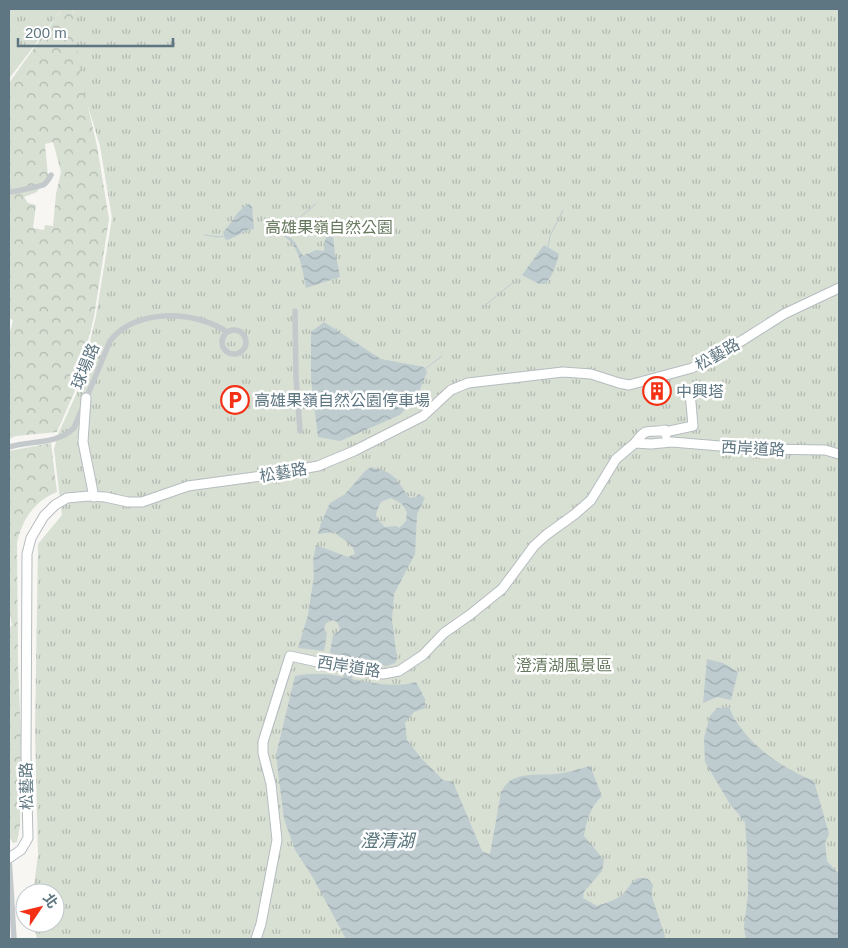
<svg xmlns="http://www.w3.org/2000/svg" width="848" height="948" font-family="Helvetica,'Noto Sans TC',sans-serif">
	<defs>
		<pattern id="forest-crowns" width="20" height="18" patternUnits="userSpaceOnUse" patternTransform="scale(1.25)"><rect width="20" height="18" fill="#d8dfd3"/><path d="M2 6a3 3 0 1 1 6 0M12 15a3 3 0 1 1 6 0" fill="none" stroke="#b2b9b1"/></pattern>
		<pattern id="park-tufts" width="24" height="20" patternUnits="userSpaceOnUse" patternTransform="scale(1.25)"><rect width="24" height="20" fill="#d8dfd3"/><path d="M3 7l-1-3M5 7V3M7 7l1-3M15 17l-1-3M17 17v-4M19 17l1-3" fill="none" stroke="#b2b9b1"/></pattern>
		<pattern id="water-waves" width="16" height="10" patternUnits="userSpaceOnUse" patternTransform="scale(1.25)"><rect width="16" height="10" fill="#beccd0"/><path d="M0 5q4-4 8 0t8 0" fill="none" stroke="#9eaaae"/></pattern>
	</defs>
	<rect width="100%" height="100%" fill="#f7f6f3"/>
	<path fill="url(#forest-crowns)" d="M62 9H72L84 89 97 146 109 219 94 317 76 388 57 432 16 436 9 439V336L13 320 9 318V193L40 187 37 192 24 197 28 203 36 205 33 228 44 230 45 225 53 226 56 194 61 172 53 142 45 144 48 176 42 185 9 192V83Z
		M51 443 57 492C34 501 22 520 17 543L18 663 21 739 20 826 17 842 13 843 10 838 9 828V629L12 625 9 610V451Z"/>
	<path fill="url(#park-tufts)" d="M9 9H62L9 79Z
		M72 9H839V939H37L33 923H55V893H33L38 855 35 732 38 544 62 515 54 449 59 432 79 388 96 316 112 218 100 146 82 86Z"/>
	<path fill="url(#water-waves)" fill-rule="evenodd" d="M249 204 252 207 254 229 248 230 228 240 225 239 223 232C234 222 235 211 249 204Z
		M292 222 293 225 287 235 293 240 303 256 316 250 324 251 325 240 328 234 333 235 335 255 336 256 340 277 306 288C303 274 301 254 291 242 288 238 281 236 283 230 284 226 289 224 292 222Z
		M544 245 559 254C556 265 553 275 546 283L539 284 522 275Z
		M324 322 381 359 424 367 427 372 417 397 400 415 340 441 318 437 311 379V332Z
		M371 467C397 473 395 479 410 498L416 497 419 494 425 498 417 514 415 554 394 594 392 620 397 659 395 663 387 666 356 659 352 679C372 683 396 688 416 682L425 699V708L414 712 405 723 407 740 421 758 443 780 453 782 482 851 490 854 501 793C510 770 536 776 556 774 567 773 579 769 590 766L602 796C591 806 586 821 584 836L604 860 602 871 584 892 583 898 597 906C605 903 617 900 623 894 632 885 633 875 648 879L653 885 651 894 664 933 665 938 663 939H346L312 876 295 850 284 819 276 755 295 676C312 673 327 673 343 677L349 658 330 653 333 635 338 632 340 628 337 622 333 620 326 623 324 629 327 633 324 651 298 648 308 615 314 576 313 560 316 545 348 557 355 554C353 541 342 541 335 532L318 534 321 523 330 503 345 494 365 471ZM391 498 402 504 407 512 406 521 399 528 397 526 385 527C374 516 374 517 381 502Z
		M707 659 723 663 738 672 731 700 717 697 703 703Z
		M729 707C742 741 781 768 814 781L829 834 825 843 827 861 839 874V939H746L744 927 748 894 747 849 745 822 730 804 705 762 704 738 710 716 717 708Z"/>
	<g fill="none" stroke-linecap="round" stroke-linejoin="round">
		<path stroke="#beccd0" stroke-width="1" d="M293 223 316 204
			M205 235 218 237 224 236
			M548 247 550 236 563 210
			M482 308 511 284 520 279
			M425 369 442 356"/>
		<defs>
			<path id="secondary" d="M86 398 83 442 94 497
				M665 432 693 426 690 392
				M635 443C648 425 648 434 665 430L666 435
				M9 858 21 850 28 838 26 754 27 554 31 538 44 516 55 505 67 498 89 496 105 497 128 502H142L188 486 269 475 318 466 354 451 423 416 451 390 468 383 563 372 591 374 619 383 629 385 692 368 743 340 784 314 839 288
				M256 939 261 924 277 840 271 784 263 753V742L290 656 359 671 383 674 399 671 423 655 444 633 471 614 502 589 534 546 546 535 575 514 591 500 616 459 635 443 651 444 672 442 756 449 825 450 839 454"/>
		</defs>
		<use href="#secondary" stroke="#b5bdc0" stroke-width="11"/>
		<path stroke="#c4c9cc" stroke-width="5.5" d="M9 192C14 192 40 186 43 185 47 183 49 179 51 175
			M295 311 296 377 300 431
			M222 342a12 12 0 1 1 24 0a12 12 0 1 1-24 0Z
			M9 447C32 440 56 445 74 428L110 341C135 308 195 310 227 332
			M9 857 14 939"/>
		<use href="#secondary" stroke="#fff" stroke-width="9"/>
	</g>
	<defs>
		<symbol id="building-ring" viewBox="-11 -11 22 22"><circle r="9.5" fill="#fff" stroke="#f43015" stroke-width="1.5"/><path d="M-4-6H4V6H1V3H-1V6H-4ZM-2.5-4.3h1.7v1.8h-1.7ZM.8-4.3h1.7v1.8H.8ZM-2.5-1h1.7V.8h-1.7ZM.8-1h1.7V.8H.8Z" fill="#f43015"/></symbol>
		<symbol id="parking-ring" viewBox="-11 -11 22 22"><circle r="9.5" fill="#fff" stroke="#f43015" stroke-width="1.5"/><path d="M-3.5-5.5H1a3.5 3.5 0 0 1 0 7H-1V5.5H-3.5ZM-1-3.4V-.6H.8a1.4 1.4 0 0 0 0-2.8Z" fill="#f43015"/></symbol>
	</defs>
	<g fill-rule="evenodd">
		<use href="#building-ring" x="641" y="375" width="32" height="32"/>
		<use href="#parking-ring" x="219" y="384" width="32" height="32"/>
	</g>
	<g text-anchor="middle" stroke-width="5" stroke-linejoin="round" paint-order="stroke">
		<g font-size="16" fill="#66785e" stroke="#fff">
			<text x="329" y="233">高雄果嶺自然公園</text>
			<text x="564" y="671">澄清湖風景區</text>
		</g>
		<g font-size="16" fill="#5e7681" stroke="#fff">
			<text transform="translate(717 354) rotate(-29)" y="6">松藝路</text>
			<text transform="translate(85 366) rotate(-68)" y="6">球場路</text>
			<text transform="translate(753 448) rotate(3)" y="6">西岸道路</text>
			<text transform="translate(283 472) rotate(-10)" y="6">松藝路</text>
			<text transform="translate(349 666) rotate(9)" y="6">西岸道路</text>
			<text transform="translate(26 786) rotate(-91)" y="6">松藝路</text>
		</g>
		<g font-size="16" fill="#5e7681" stroke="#fff" text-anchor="start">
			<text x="676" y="397">中興塔</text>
			<text x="254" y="406">高雄果嶺自然公園停車場</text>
		</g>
		<g font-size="18" font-style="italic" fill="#59767c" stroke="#fff">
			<text x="387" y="847">澄清湖</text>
		</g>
	</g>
	<rect width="848" height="948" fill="none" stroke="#5e7681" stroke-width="20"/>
	<g transform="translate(40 908) rotate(55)"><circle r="24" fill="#ffffff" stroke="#bfc8cd"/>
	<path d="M0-4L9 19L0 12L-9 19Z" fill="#f43015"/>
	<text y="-8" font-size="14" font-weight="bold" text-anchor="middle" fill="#5e7681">北</text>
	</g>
	<path d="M18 38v8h155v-8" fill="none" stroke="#5e7681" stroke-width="2.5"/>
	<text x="25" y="38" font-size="15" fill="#5e7681" stroke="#ffffff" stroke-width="4" paint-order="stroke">200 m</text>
</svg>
